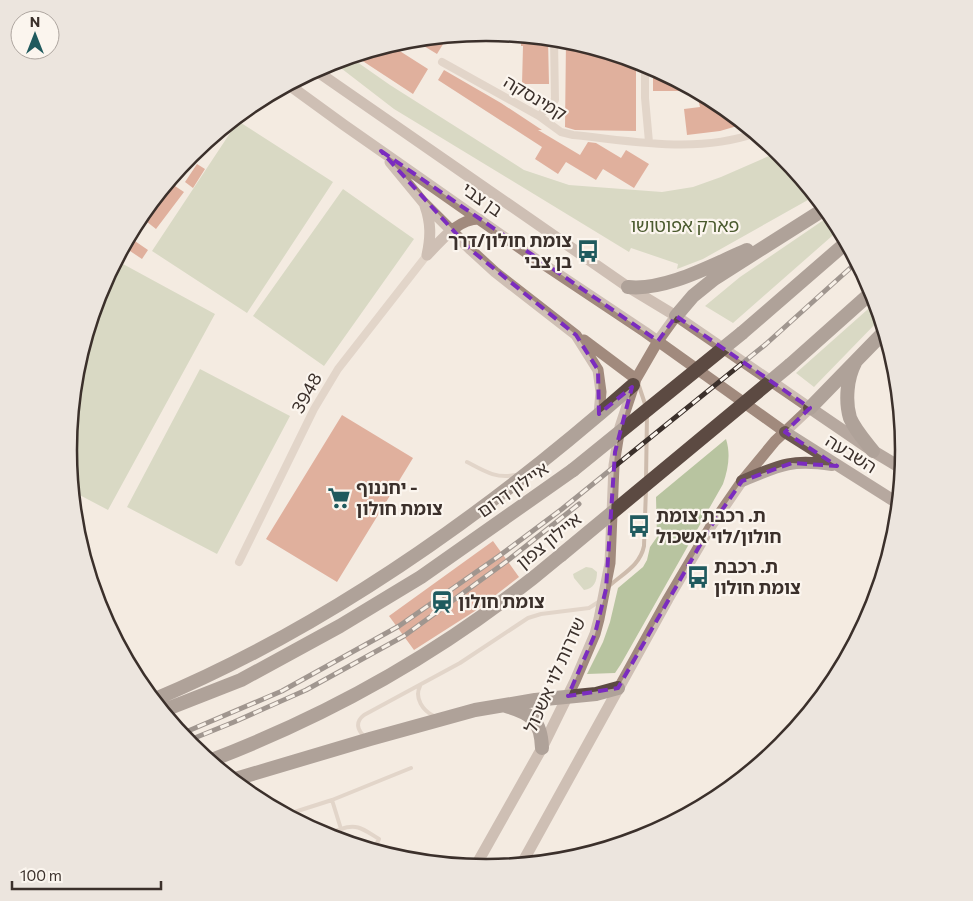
<svg xmlns="http://www.w3.org/2000/svg" width="973" height="901" font-family="Commissioner,'Noto Sans Hebrew',sans-serif">
	<rect width="100%" height="100%" fill="#f4ebe1"/>
	<path fill="#b8c4a0" d="M350 57 390 85 524 170 569 185 662 192 693 187 721 177 778 152 815 196 703 259 677 269 678 264 631 248 629 252 394 109 333 62Z
		M238 121 333 182 247 313 152 251Z
		M343 189 414 239 324 366 253 316Z
		M831 215 840 229 733 323 705 306 740 277Z
		M123 264 215 314 108 510 72 491 69 450 77 369 90 324Z
		M876 302 881 318 814 387 796 373Z
		M200 369 290 416 217 554 127 507Z
		M726 439C731 455 728 469 723 484L621 664 615 673 587 674 603 642 610 622 618 588 643 567 647 560 650 547 657 537 656 497Z
		M586 567 592 568 597 572C597 581 594 589 584 590L574 578 573 574Z"/>
	<path fill="#c8694b" d="M448 36 437 54 414 40 434 38Z
		M521 36 548 39 549 84H522L523 46H521Z
		M566 40 636 61V131L575 130 565 127Z
		M398 43 395 48 428 69 413 94 355 56Z
		M653 68 682 83V91H653Z
		M444 70 501 103 542 130H538L580 155 588 142 596 143 621 158 626 150 649 164 634 188 603 169 596 180 566 162 558 174 535 159 542 147 438 80Z
		M696 91 719 103 744 124 720 131 687 135 684 109 700 107Z
		M197 164 205 169 193 188 185 182Z
		M169 182 184 192 156 229 142 218Z
		M129 237 148 250 142 259 124 247Z
		M342 415 413 458 337 582 266 539Z
		M493 541 519 577 475 611 414 650 389 616Z"/>
	<g fill="none" stroke-linecap="round" stroke-linejoin="round">
		<path stroke="#cdbbac" stroke-width="4" d="M638 383 646 407
			M467 462C484 471 496 479 515 475
			M646 480 647 414
			M608 587C622 574 640 566 644 546L646 489
			M420 686C414 698 423 711 434 716
			M365 737C357 730 355 722 364 715L460 663 528 618 541 614 589 608 600 601
			M332 800 341 829
			M285 815 332 800 411 768
			M326 836C330 832 335 831 341 829 358 823 364 830 379 839L373 851"/>
		<path stroke="#cdbbac" stroke-width="8" d="M442 62 539 116 561 132 573 135C634 141 697 154 756 133
			M645 64V98L649 142
			M539 116 555 100 554 39
			M239 562 314 409 338 369 427 255"/>
		<path stroke="#a18a7d" stroke-width="11" d="M315 70 628 287 676 316 810 408 775 441 742 481 711 526 668 599 521 865
			M289 85 344 125 537 260 645 332 785 432
			M390 162 423 202 471 250 495 272 576 335 598 370 601 392 599 414
			M425 206C431 223 431 237 427 255
			M427 255C441 241 457 219 479 219
			M584 340 636 379
			M475 867 542 748 575 681 595 634 599 619 610 563 614 465 620 427 636 379 658 341 676 316"/>
		<path stroke="#6c584f" stroke-width="12" d="M810 408 873 451 903 469
			M785 432 899 504
			M742 481C780 465 791 459 832 465"/>
		<path stroke="#5c4a42" stroke-width="14" d="M628 287C666 291 712 265 747 250
			M676 316 693 296 714 279 826 208
			M742 333 847 242
			M855 363C847 378 845 401 850 418 855 430 865 441 873 451
			M790 365 873 291
			M810 408 885 331
			M153 700C328 627 491 510 633 385
			M506 706C531 713 541 720 542 748
			M162 711 241 680 340 626 421 577 573 470
			M209 761C338 712 456 644 561 555
			M232 780 370 739 475 710 535 700 596 694 618 688"/>
		<defs>
			<path id="rail" d="M181 734 282 691 399 626 499 556 562 509 766 344 857 262
				M187 741 234 722 306 690 404 636 507 561 579 504"/>
		</defs>
		<use href="#rail" stroke="#3b302b" stroke-width="5"/>
		<use href="#rail" stroke="#fbf5ee" stroke-width="3" stroke-dasharray="9" stroke-linecap="butt"/>
		<path stroke="#5c4a42" stroke-width="14" d="M573 470 742 333
			M561 555 790 365"/>
	</g>
	<path d="M0 0H973V901H0ZM381 151 658 341 676 316 810 408 785 432 837 466 792 463 742 481 711 526 618 688 568 696 595 634 606 589 615 452 632 387 599 414 598 370 576 335 471 250Z" fill="#f4ebe1" fill-opacity=".55" fill-rule="evenodd"/>
	<path fill="none" stroke="#7b2cbf" stroke-width="4" stroke-dasharray="10 6" stroke-linejoin="round" d="M381 151 658 341 676 316 810 408 785 432 837 466 792 463 742 481 711 526 618 688 568 696 595 634 606 589 615 452 632 387 599 414 598 370 576 335 471 250Z"/>
	<defs>
		<symbol id="bus-bare" viewBox="-9 -9 18 18"><path d="M-5-6H5V4H4V6H2V4H-2V6H-4V4H-5ZM-3.5-4V0h7V-4ZM-3.5 1.2v1.5H-2V1.2ZM2 1.2v1.5H3.5V1.2Z" fill="#1f5a5e" stroke="#fbf5ee" stroke-width="2.5" paint-order="stroke"/></symbol>
		<symbol id="supermarket-bare" viewBox="-9 -9 18 18"><path d="M-6-5.5h2.5l.6 2H6L4.5 2H-2.5L-4.4-4H-6ZM-1.5 3.2a1.3 1.3 0 1 0 .1 0ZM3 3.2a1.3 1.3 0 1 0 .1 0Z" fill="#1f5a5e" stroke="#fbf5ee" stroke-width="2.5" paint-order="stroke"/></symbol>
		<symbol id="station-bare" viewBox="-9 -9 18 18"><path d="M-3-6H3Q5-6 5-4V2Q5 4 3 4L4.5 6H3L1.5 4h-3L-3 6H-4.5L-3 4Q-5 4-5 2V-4Q-5-6-3-6ZM-3.5-4v3h7v-3ZM-3.5 1v1.5H-2V1ZM2 1v1.5H3.5V1Z" fill="#1f5a5e" stroke="#fbf5ee" stroke-width="2.5" paint-order="stroke"/></symbol>
	</defs>
	<g fill-rule="evenodd">
		<use href="#bus-bare" x="572" y="235" width="32" height="32"/>
		<use href="#supermarket-bare" x="323" y="482" width="32" height="32"/>
		<use href="#bus-bare" x="623" y="510" width="32" height="32"/>
		<use href="#bus-bare" x="682" y="561" width="32" height="32"/>
		<use href="#station-bare" x="426" y="586" width="32" height="32"/>
	</g>
	<g text-anchor="middle" stroke-width="4.5" stroke-linejoin="round" paint-order="stroke">
		<g font-size="18" fill="#3b302b" stroke="#fbf5ee">
			<text transform="translate(535 98) rotate(31)" y="6">קמינסקה</text>
			<text transform="translate(482 200) rotate(35)" y="6">בן צבי</text>
			<text transform="translate(307 393) rotate(-61)" y="6">3948</text>
			<text transform="translate(851 454) rotate(32)" y="6">השבעה</text>
			<text transform="translate(513 490) rotate(-35)" y="6">איילון דרום</text>
			<text transform="translate(549 541) rotate(-39)" y="6">איילון צפון</text>
			<text transform="translate(555 675) rotate(-66)" y="6">שדרות לוי אשכול</text>
		</g>
		<g font-size="18" fill="#4a5a2e" stroke="#fbf5ee">
			<text x="685" y="232">פארק אפוטושו</text>
		</g>
		<g font-size="18" font-weight="bold" fill="#3b302b" stroke="#fbf5ee" text-anchor="start">
			<text x="572" y="247" text-anchor="end">צומת חולון/דרך<tspan x="572" dy="21">בן צבי</tspan></text>
			<text x="356" y="494">יחננוף -<tspan x="356" dy="21">צומת חולון</tspan></text>
			<text x="656" y="522">ת. רכבת צומת<tspan x="656" dy="21">חולון/לוי אשכול</tspan></text>
			<text x="714" y="573">ת. רכבת<tspan x="714" dy="21">צומת חולון</tspan></text>
			<text x="458" y="608">צומת חולון</text>
		</g>
	</g>
	<path d="M0 0H973V901H0ZM77 450a409 409 0 1 1 818 0a409 409 0 1 1-818 0Z" fill="#ece5de" fill-rule="evenodd"/>
	<path fill="none" stroke="#3b302b" stroke-width="2.5" d="M77 450a409 409 0 1 1 818 0a409 409 0 1 1-818 0Z"/>
	<g transform="translate(35 35)"><circle r="24" fill="#fbf5ee" stroke="#aea6a0"/>
	<path d="M0-4L9 19L0 12L-9 19Z" fill="#1f5a5e"/>
	<text y="-8" font-size="14" font-weight="bold" text-anchor="middle" fill="#3b302b">N</text>
	</g>
	<path d="M12 881v8h149v-8" fill="none" stroke="#3b302b" stroke-width="2.5"/>
	<text x="20" y="881" font-size="15" fill="#3b302b" stroke="#fbf5ee" stroke-width="4" paint-order="stroke">100 m</text>
</svg>
